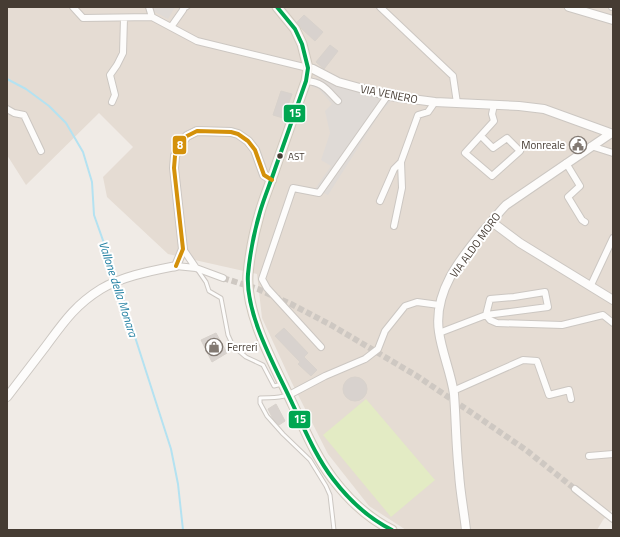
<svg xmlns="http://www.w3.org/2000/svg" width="620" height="537" font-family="'Titillium Web',sans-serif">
	<rect width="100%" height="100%" fill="#f0ebe6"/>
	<path fill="#e5dcd3" d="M7 7H613V509L603 520 597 530H406L369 506 328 454 292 383 262 318 257 274 168 254 107 197 103 177 133 147 99 113 26 185 7 155Z"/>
	<path fill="#e3ebc4" d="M366 399 435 480 391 517 323 435Z"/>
	<path fill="#dfdad6" d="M155 7H175L168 19 153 11Z
		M317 78 344 87 396 97 382 110 328 195 315 189 331 166 321 160 330 133 325 111 332 104 318 88 312 87 314 79Z"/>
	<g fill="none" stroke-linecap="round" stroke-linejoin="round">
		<path stroke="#b4e2f1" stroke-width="2" d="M7 79 26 89 49 106 66 123 83 152 92 182 94 215 117 280
			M118 284 171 449 178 484 183 530"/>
	</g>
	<path fill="#d8d2ce" stroke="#d8d2cc" d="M304 15 323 32 315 41 302 29 297 22Z
		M330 45 338 51 324 69 316 62Z
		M281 91 292 94 283 118 273 115Z
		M284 328 308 353 304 357 317 370 311 376 298 364 300 362 275 336Z
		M216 333 227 353 212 362 201 340Z
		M343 389a12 12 0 1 1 24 0a12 12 0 1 1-24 0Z
		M276 404 285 421 279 425 273 419 268 409Z"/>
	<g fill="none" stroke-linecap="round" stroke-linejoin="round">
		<path stroke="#cec8c2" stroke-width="6" stroke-dasharray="6 3" stroke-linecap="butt" d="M223 278 258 289 291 304 331 325 417 376 478 417 526 450 575 489"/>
		<defs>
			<path id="service" d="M181 7 183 10 188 7
				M197 269 206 282 209 291 221 298 228 335 233 346 246 357 263 365 274 386 282 384
				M287 395C277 399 270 397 260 398V403L267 416 283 434 310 460 326 486 330 495 334 530"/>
			<path id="minor" d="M73 7 83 18 152 17 197 41 308 68
				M149 7 152 17
				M380 7 453 76 457 103
				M612 7H613
				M171 27 183 10
				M306 81C323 82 327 90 338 101
				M112 102 115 95 110 75 117 65 123 53 124 18
				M7 109 14 113 24 115 41 151
				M481 136 493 148 507 138 520 151 492 176 465 153 494 121 492 114 494 105
				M591 146 613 153
				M566 163 580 186 568 197 582 220 585 222
				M380 201 394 169 401 162
				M394 226 402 188 401 162 418 115 428 112 435 102
				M183 249 196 268
				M176 266 196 268 223 278
				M591 285 613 238
				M439 333 486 315 548 307 545 292 514 297 490 299 486 315 490 320 497 323 562 325 603 315 613 323
				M321 347 267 288 262 279 293 188 319 193 388 95
				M453 391 523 360 537 361 549 395 569 390 571 399
				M289 395 325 376 365 359 378 349 385 331 405 306 417 302 439 305
				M589 456 613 454
				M575 489 613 519"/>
			<path id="tertiary" d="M569 7 613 20
				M308 68 313 69 338 82 378 93 396 97 435 102 519 106 544 109 613 134
				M492 222 520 243 613 300
				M7 397C20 380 33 363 46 346 63 323 75 305 101 289 123 276 151 271 176 266L183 249 174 168 175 156 180 144 187 136 197 131 231 132 238 134 248 141 255 150 264 175 272 180
				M466 530C464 511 460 492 459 473 456 447 456 420 454 394 451 373 442 353 439 332 433 292 460 259 484 230 492 222 498 213 506 205L610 134"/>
			<path id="secondary" d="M277 7 295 29 302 44 308 68 306 81C296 110 285 140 275 169 270 184 264 198 260 212 254 232 250 254 248 274 245 315 276 368 293 405 305 430 316 457 333 479 349 500 368 518 392 530"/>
		</defs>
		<use href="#service" stroke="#ccc7c2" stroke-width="5"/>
		<use href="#minor" stroke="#ccc7c2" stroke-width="8"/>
		<use href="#tertiary" stroke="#ccc7c2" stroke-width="10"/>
		<use href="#secondary" stroke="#d1c9be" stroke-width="11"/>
		<use href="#service" stroke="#fdfcfb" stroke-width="3"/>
		<use href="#minor" stroke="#fdfcfb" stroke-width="6"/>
		<use href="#tertiary" stroke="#fdfcfb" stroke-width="8"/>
		<use href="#secondary" stroke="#f6f3ee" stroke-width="9"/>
		<defs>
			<path id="bus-1" d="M277 7 295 29 302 44 308 68 306 81C296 110 285 140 275 169 270 184 264 198 260 212 254 232 250 254 248 274 245 315 276 368 293 405 305 430 316 457 333 479 349 500 368 518 392 530"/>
			<path id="bus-2" d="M176 266 183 249 174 168 175 156 180 144 187 136 197 131 231 132 238 134 248 141 255 150 264 175 272 180"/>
		</defs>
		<use href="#bus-1" stroke="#fff" stroke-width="7"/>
		<use href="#bus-2" stroke="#fff" stroke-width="7"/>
		<use href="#bus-1" stroke="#00a651" stroke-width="4"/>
		<use href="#bus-2" stroke="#d4910a" stroke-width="4"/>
	</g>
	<defs>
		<symbol id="civic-ring" viewBox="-11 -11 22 22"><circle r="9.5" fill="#fff" stroke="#827972" stroke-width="1.5"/><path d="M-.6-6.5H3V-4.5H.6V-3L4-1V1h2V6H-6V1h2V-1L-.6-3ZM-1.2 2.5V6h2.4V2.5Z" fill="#827972"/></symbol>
		<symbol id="shop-ring" viewBox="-11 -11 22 22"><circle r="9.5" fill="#fff" stroke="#827972" stroke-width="1.5"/><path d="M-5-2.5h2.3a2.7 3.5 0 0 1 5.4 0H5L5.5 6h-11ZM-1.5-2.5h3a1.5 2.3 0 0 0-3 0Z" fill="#827972"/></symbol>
	</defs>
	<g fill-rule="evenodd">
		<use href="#civic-ring" x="568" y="135" width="20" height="20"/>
		<use href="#shop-ring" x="204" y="337" width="20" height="20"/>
	</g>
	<circle fill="#463c33" stroke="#fff" stroke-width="1.5" cx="280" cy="156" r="3.5"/>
	<g text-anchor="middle" stroke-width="4" stroke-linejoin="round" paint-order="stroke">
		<g font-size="10" fill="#463c33" stroke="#fff" text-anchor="start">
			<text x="288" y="160">AST</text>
		</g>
		<g font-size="11" fill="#463c33" stroke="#fff">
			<text transform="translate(389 94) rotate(11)" y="4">VIA VENERO</text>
			<text transform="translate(475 245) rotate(-54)" y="4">VIA ALDO MORO</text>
		</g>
		<g font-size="11" fill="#463c33" stroke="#fff" text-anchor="end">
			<text x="565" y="149">Monreale</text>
			<text x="227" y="351" text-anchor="start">Ferreri</text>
		</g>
		<g font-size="12" font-style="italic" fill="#217fa1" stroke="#fff">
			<text transform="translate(118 289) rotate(72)" y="4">Vallone della Monara</text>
		</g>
	</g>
	<g stroke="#fff" stroke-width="1.5">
		<rect x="283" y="104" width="23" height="19" rx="4" fill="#00a651"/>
		<rect x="172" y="135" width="15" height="20" rx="4" fill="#d4910a"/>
		<rect x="288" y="410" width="23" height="19" rx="4" fill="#00a651"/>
	</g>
	<g font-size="11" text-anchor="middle" font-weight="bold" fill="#fff">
		<text x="295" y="117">15</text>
		<text x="180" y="149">8</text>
		<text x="300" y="423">15</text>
	</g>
	<rect width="620" height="537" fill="none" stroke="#463c33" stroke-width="16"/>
</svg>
